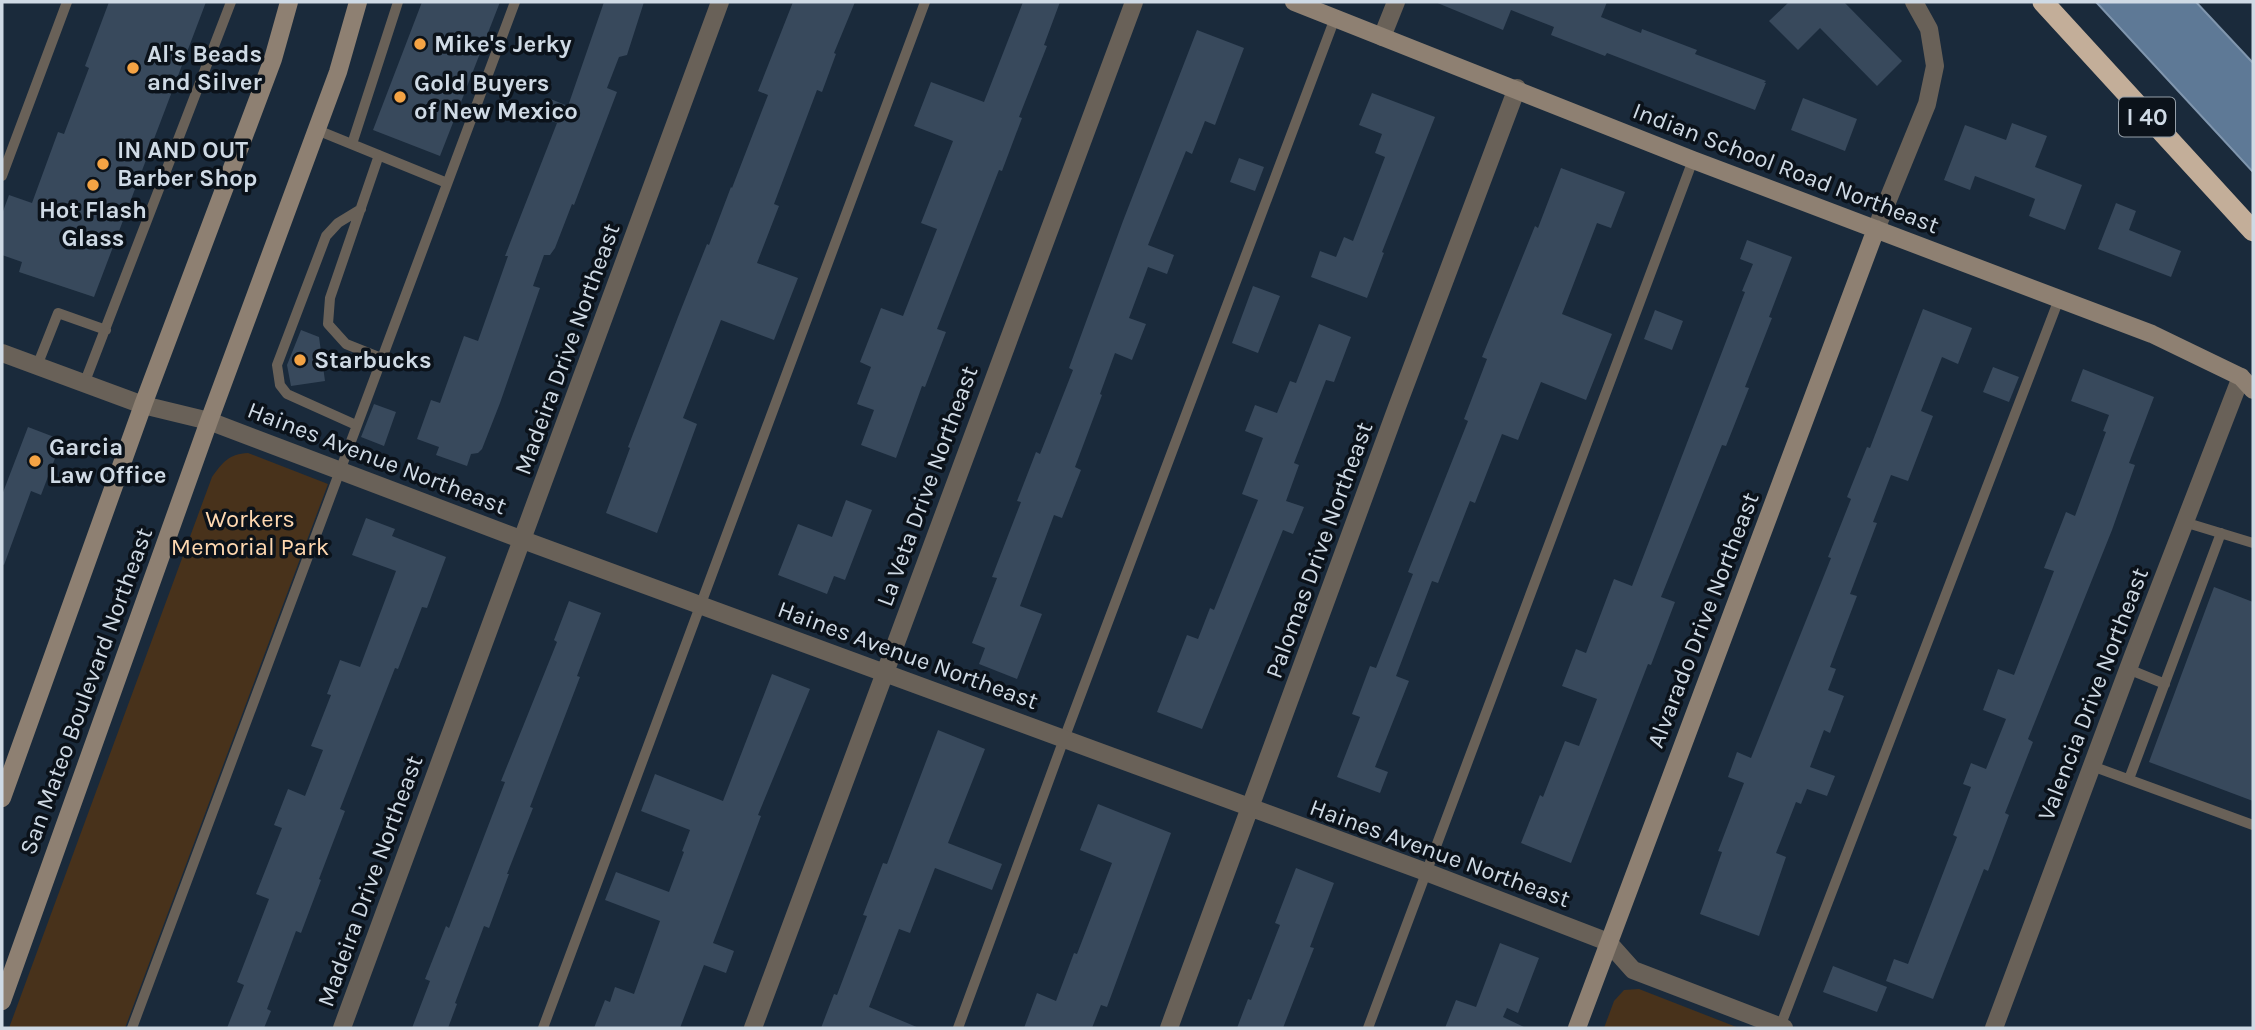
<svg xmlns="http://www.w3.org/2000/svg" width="2255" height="1030" font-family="Karla,sans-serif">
	<rect width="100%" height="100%" fill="#1a2a3b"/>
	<path fill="#48321b" d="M248 453 328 484 125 1028H9L212 477C223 462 229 454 248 453Z
		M1639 989 1739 1028H1604L1614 1001 1624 990Z"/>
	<path fill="#5e7996" stroke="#8096ae" stroke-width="2" d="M2096 2H2196L2253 63V172Z"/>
	<path fill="#38495c" d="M109 2H206L94 297 19 272 22 262 2 255V214L9 195 32 203 58 132 64 134 89 68 85 66Z
		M422 2H500L440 156 373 130Z
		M604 2H644L627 55 619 57 607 88 617 92 574 205 572 204 555 248 550 255H544L533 286 540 288 500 403 482 449 478 453 471 454 467 466 436 455 439 447 417 439 431 400 440 403 464 336 478 341 508 256H505L557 123 541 117 548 98 568 106Z
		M793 2H855L834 53 836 54 822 92 817 90 774 204 779 206 757 263 798 278 774 340 721 320 683 418 697 424 657 533 606 513 630 448 628 447 678 317 707 244 709 245 731 187 732 188 768 95 758 91Z
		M1023 2H1060L1044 45 1047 46 1019 117 1022 118 1002 171 999 170 937 329 946 332 925 387 922 386 896 458 861 445 874 410 857 404 871 367 860 362 881 308 903 316 937 229 921 223 953 141 914 126 931 82 984 102Z
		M1435 2H1607L1601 17 1641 33 1642 29 1697 50 1695 54 1766 81 1764 83H1766L1755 110 1607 53 1605 56 1551 35 1554 27 1511 10 1503 30Z
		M1789 2H1844L1902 61 1877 86 1820 28 1798 50 1769 21Z
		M1197 30 1244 48 1215 125 1205 121 1192 154 1186 151 1148 245 1174 255 1167 274 1148 267 1129 318 1146 324 1132 360 1115 353 1100 394 1102 395 1075 467 1081 470 1062 518 1054 515 1020 606 1042 614 1017 679 979 664 985 648 972 643 997 578 992 577 1021 502 1017 501 1036 452 1040 454 1073 370 1069 368 1123 221Z
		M1372 93 1435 117 1382 252 1384 253 1367 298 1311 277 1320 251 1336 257 1344 237 1353 241 1385 157 1375 153 1382 134 1359 125Z
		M1803 98 1857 119 1845 151 1791 130Z
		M2012 123 2047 136 2035 167 2082 185 2065 230 2029 216 2035 199 1975 176 1970 190 1944 180 1965 125 2006 140Z
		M1239 158 1264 167 1255 191 1230 182Z
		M1561 168 1625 192 1611 228 1597 223 1562 314 1612 334 1586 400 1541 382 1518 440 1502 434 1475 503 1470 501 1438 583 1432 581 1396 676 1409 681 1375 767 1388 772 1380 793 1337 777 1360 717 1352 714 1370 666 1376 668 1413 574 1408 572 1468 421 1464 419 1487 359 1482 357 1535 226 1538 228Z
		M2116 203 2136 211 2129 230 2181 251 2171 277 2098 249Z
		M1747 240 1792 257 1769 317 1772 318 1745 387 1749 388 1726 446 1722 445 1661 597 1675 602 1651 665 1648 664 1571 863 1521 843 1540 795 1543 797 1565 741 1579 746 1597 699 1562 686 1576 649 1586 653 1614 579 1632 586 1745 292 1742 291 1753 264 1740 259Z
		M1253 286 1280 296 1258 353 1232 343Z
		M1923 309 1972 328 1958 364 1942 357 1921 411 1933 416 1908 481 1891 475 1873 522 1877 523 1850 594 1857 596 1830 667 1836 669 1828 690 1844 696 1830 733 1824 730 1810 767 1835 776 1827 796 1807 789 1801 804 1796 802 1776 853 1786 857 1759 936 1700 914 1722 852 1718 851 1744 783 1728 777 1737 752 1751 758 1831 558 1828 557 1851 499 1847 497 1867 447 1870 448Z
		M1655 310 1683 321 1672 350 1644 339Z
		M1319 324 1351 337 1334 382 1326 380 1294 463 1299 465 1286 501 1304 507 1293 534 1283 530 1202 729 1157 712 1187 635 1198 639 1210 608 1214 610 1258 500 1242 494 1263 438 1245 431 1255 405 1277 413 1290 381 1296 383Z
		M301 330 319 337 325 381 291 386 287 365Z
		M1993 367 2019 377 2009 402 1983 392Z
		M2083 369 2154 397 2129 463 2135 465 2112 530 2028 739 2033 742 2005 813 2009 815 1988 871 1984 869 1933 999 1886 981 1894 959 1908 964 1957 837 1953 835 1971 787 1963 784 1971 763 1986 769 2006 719 1983 710 1998 669 2014 675 2054 571 2044 568 2066 512 2075 516 2106 432 2103 431 2109 415 2071 401Z
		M374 404 396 412 384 446 361 437Z
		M28 427 62 440 41 495 31 491 4 565 2 564V495Z
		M846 500 872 510 845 580 834 576 827 594 778 575 798 524 832 537Z
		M366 518 395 529 392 536 446 557 427 608 422 607 398 669 395 668 340 809 345 811 319 879 321 880 301 933 296 931 267 1009 271 1011 264 1028H227L244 985 237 982 269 899 256 894 282 828 274 825 288 789 305 796 323 750 311 746 331 695 327 694 340 660 360 667 396 571 352 555Z
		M2214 587 2253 602V801L2149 762Z
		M569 601 601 613 577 676 580 677 530 807 533 808 507 874H509L489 928 484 926 455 1003 457 1004 448 1028H412L430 981 425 979 446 926 449 928 505 782 501 781 557 642 554 640Z
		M772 674 810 689 758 815 761 816 713 943 734 951 726 973 704 965 680 1028H594L605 1000 610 1002 615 987 634 994 660 921 605 900 616 872 669 892 684 852 682 851 690 830 641 811 655 774 723 801Z
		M938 730 985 749 948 843 1002 864 992 890 935 868 910 933 899 929 869 1007 919 1028H821L834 994 837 995 867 916 863 915 883 863 887 864Z
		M1098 804 1171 833 1107 1007 1101 1005 1092 1028H1024L1037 993 1056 1001 1074 953 1077 954 1112 863 1080 850Z
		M1296 868 1334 883 1310 947 1314 948 1283 1028H1237L1248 999 1251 1000 1280 925 1275 923Z
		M1500 943 1539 958 1518 1013 1507 1008 1503 1017 1526 1028H1445L1456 1000 1476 1007Z
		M1833 966 1887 987 1877 1012 1823 992Z"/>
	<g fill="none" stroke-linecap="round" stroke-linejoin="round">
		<path stroke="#696158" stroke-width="10" d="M317 130 447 183
			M352 144 398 2
			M379 155 330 298 328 324 346 344 381 358
			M2 176 67 2
			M37 366 58 313 106 330
			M84 384 231 2
			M356 425 287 394 280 385 277 365 326 236 338 223 361 209
			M2184 522 2253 543
			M2128 669 2165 684
			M2092 766 2253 825
			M2129 779 2221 533
			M1780 1027 2059 299
			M132 1028 515 2
			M543 1028 925 2
			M958 1028 1064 739 1335 18
			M1368 1028 1693 160"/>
		<path stroke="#696158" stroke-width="18" d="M1382 37 1396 2
			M1876 229 1927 104 1935 66 1929 29 1914 2
			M2 353 143 405 209 421 523 540 1426 872 1608 942 1633 970 1784 1028
			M342 1028 720 2
			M753 1028 1134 2
			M1169 1028 1397 407 1517 88
			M1994 1028 2133 656 2241 377"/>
		<path stroke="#8e8072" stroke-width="18" d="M1294 2 1693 160 2152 334 2241 377 2253 390
			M2 798 143 405 273 59 289 2
			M2 1001 209 421 338 72 358 2
			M1577 1028 1876 229"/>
		<path stroke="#c3ae99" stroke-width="21" d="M2043 2 2253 231"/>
	</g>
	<g fill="#f4a344" stroke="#0b121a" stroke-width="2.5">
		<circle cx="420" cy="44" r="7"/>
		<circle cx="133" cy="68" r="7"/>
		<circle cx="400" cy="97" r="7"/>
		<circle cx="103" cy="164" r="7"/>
		<circle cx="93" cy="185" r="7"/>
		<circle cx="300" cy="360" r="7"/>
		<circle cx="35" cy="461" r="7"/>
	</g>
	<g text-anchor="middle" stroke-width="7" stroke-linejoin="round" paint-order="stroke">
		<rect fill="#0b121a" stroke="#949ea8" stroke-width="2" x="2119" y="97.5" width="56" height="39" rx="5"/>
		<g font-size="23" font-weight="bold" fill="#cfdae5">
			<text x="2147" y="125">I 40</text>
		</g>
		<g font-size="24" font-weight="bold" fill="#cfdae5" stroke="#0b121a" text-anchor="start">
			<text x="434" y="52">Mike's Jerky</text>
			<text x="147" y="62">Al's Beads<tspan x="147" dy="28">and Silver</tspan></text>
			<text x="414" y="91">Gold Buyers<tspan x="414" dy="28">of New Mexico</tspan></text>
			<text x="117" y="158">IN AND OUT<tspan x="117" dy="28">Barber Shop</tspan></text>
			<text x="93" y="218" text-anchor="middle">Hot Flash<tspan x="93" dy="28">Glass</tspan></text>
			<text x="314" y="368">Starbucks</text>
			<text x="49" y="455">Garcia<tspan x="49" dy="28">Law Office</tspan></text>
		</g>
		<g font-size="24" fill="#cfdae5" stroke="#0b121a">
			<text transform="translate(1786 168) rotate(21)" y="8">Indian School Road Northeast</text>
			<text transform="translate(567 349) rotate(-70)" y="8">Madeira Drive Northeast</text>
			<text transform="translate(377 458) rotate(21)" y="8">Haines Avenue Northeast</text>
			<text transform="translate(927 486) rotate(-70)" y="8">La Veta Drive Northeast</text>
			<text transform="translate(1319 550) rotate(-70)" y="8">Palomas Drive Northeast</text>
			<text transform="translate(1703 620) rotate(-69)" y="8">Alvarado Drive Northeast</text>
			<text transform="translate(908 655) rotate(20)" y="8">Haines Avenue Northeast</text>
			<text transform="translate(86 691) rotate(-70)" y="8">San Mateo Boulevard Northeast</text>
			<text transform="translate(2093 694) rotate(-69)" y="8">Valencia Drive Northeast</text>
			<text transform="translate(1440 853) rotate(20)" y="8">Haines Avenue Northeast</text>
			<text transform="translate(370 881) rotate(-70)" y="8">Madeira Drive Northeast</text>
		</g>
		<g font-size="24" fill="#ffd8b0" stroke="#0b121a">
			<text x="250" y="527">Workers<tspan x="250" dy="28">Memorial Park</tspan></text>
		</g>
	</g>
	<rect width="2255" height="1030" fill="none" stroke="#cfdae5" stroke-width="7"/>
</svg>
